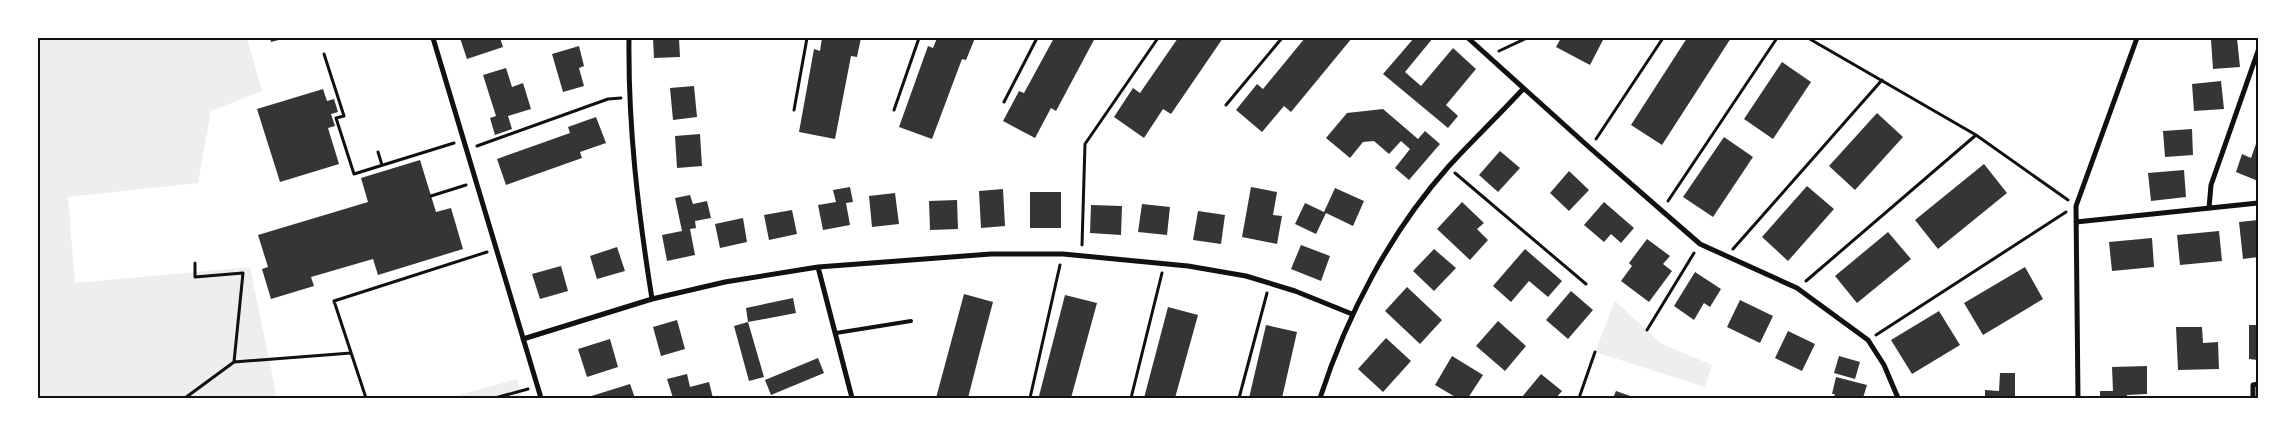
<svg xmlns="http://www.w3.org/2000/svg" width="2296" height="436" font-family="'Crimson Pro',serif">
	<rect width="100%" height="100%" fill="#fff"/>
	<path fill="#eee" d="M38 38H247L262 91 211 111 198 183 68 197 75 283 250 267 277 398H38Z
		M1615 301 1662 344 1712 365 1705 387 1595 352Z
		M517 379 522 398H415H448Z"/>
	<path fill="#353535" d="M270 38H286L271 42Z
		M460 38H500L503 47 467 59Z
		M653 38H679L680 57 654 58Z
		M822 38H861L857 57 851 56 835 139 799 132 814 49 820 51Z
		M937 38H975L966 60 962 59 932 139 899 127 928 46 933 48Z
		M1054 38H1095L1056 111 1051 108 1035 138 1003 121 1019 91 1024 93Z
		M1178 38H1223L1171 114 1163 109 1144 138 1114 117 1133 88 1140 93Z
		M1305 38H1352L1291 112 1284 106 1262 132 1236 110 1257 84 1263 89Z
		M1414 38H1433L1405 72 1421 86 1453 48 1476 69 1446 105 1458 116 1448 128 1383 74Z
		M1561 38H1604L1590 65 1556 47Z
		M1687 38H1731L1662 145 1631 125Z
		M2237 38 2240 67 2213 69 2211 40Z
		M579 46 584 66 579 68 584 86 563 92 552 54Z
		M1782 62 1811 82 1773 139 1744 119Z
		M506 68 512 87 523 83 531 109 508 116 512 129 495 135 490 118 496 116 483 75Z
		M2221 81 2224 109 2194 111 2192 84Z
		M694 86 697 117 673 120 670 88Z
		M323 89 327 101 334 99 338 112 331 114 335 126 328 128 339 164 280 182 257 109Z
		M1383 109 1418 139 1425 131 1440 144 1409 180 1395 168 1410 149 1401 141 1389 154 1374 141 1363 142 1350 158 1326 138 1347 113Z
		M1877 113 1903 137 1855 190 1829 166Z
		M596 117 606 143 580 152 582 158 506 185 497 159 570 133 568 127Z
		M2192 129 2193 155 2165 157 2163 131Z
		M700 134 702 166 677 168 675 136Z
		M1724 137 1753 157 1713 217 1683 197Z
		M2258 138V181L2236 172 2242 154 2251 158Z
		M1500 151 1520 168 1498 192 1479 175Z
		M420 160 436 212 451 208 463 249 378 275 373 259 311 277 314 286 271 299 262 269 268 267 258 235 368 202 361 178Z
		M1984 164 2007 193 1938 249 1915 220Z
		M2184 170 2186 197 2151 201 2148 173Z
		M1569 171 1589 190 1569 211 1550 193Z
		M1807 186 1834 209 1788 261 1762 237Z
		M850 187 853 202 846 203 850 225 823 230 818 205 836 202 833 190Z
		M1251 187 1277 192 1273 215 1282 216 1277 244 1242 237Z
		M1335 188 1364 201 1353 226 1326 213 1316 234 1295 224 1305 203 1324 212Z
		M1003 189 1005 226 981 228 979 191Z
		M1030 192H1061V228H1030Z
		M895 193 899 224 872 227 869 196Z
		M690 195 693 204 707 201 711 218 695 221 696 228 690 229 695 255 667 261 662 235 682 231 675 198Z
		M957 200 958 229 930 230 929 201Z
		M1462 202 1484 223 1477 229 1488 240 1470 260 1437 229Z
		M1604 202 1634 228 1621 243 1611 234 1604 242 1584 225Z
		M1142 204 1170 207 1167 235 1138 232Z
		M1091 205 1122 206 1121 235 1090 233Z
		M792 210 797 234 769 240 764 215Z
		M1198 211 1225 215 1221 244 1193 240Z
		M743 218 747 242 720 248 715 224Z
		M2258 220V257L2243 259 2239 222Z
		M2219 231 2222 261 2180 265 2177 235Z
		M1888 232 1911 259 1857 303 1835 276Z
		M2152 238 2154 267 2112 271 2109 242Z
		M1647 239 1670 256 1663 264 1672 271 1649 302 1621 281 1632 266 1629 263Z
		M1301 245 1330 256 1321 281 1291 269Z
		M617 247 625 271 597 279 590 256Z
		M1434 249 1456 268 1434 291 1413 271Z
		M1525 249 1562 281 1548 297 1529 281 1511 302 1493 286Z
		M561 266 568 291 540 299 532 274Z
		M2025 267 2043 299 1983 335 1964 303Z
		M1695 272 1721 289 1710 307 1704 303 1694 320 1674 306Z
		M1407 287 1442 320 1420 344 1385 311Z
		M1571 291 1593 310 1568 339 1546 320Z
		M964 294 993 302 979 355 968 398H936Z
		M1065 295 1097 303 1071 398H1049L1039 396Z
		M793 298 796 313 748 322 764 377 749 381 734 326 748 322 746 308Z
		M1740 300 1773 316 1760 343 1727 327Z
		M1168 307 1198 315 1175 398H1144Z
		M1939 311 1960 345 1912 374 1891 340Z
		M677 320 685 349 661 356 653 327Z
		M1498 321 1526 346 1505 371 1476 346Z
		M1266 325 1297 332 1282 398H1249Z
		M2249 325H2258V360L2249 359Z
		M2176 327H2202L2203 343 2218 342 2219 369 2178 370Z
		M1788 331 1815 344 1802 371 1775 358Z
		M1386 338 1411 361 1383 392 1358 369Z
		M610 339 618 367 587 377 578 349Z
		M1452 356 1483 375 1468 398H1457L1435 385Z
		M1839 356 1860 362 1855 379 1834 373Z
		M818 358 824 373 771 395 765 380Z
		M2147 366V394L2127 395V398H2100V391H2113L2112 367Z
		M2000 373H2015V398H1985V390L1999 391Z
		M687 374 690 387 709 382 713 398H673L667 379Z
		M1541 374 1562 391 1556 398H1525L1522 397Z
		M1836 377 1867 385 1863 398H1833L1835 394H1832Z
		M630 384 635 398H585Z
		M1616 391 1636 398H1613Z"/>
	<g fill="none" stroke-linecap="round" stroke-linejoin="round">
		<path stroke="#111" stroke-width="3" d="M1808 38 1976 135 2068 200
			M1499 51 1527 38
			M324 54 344 116 336 118 354 174 454 143
			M1004 102 1037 38
			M1226 105 1282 38
			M794 110 807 38
			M894 110 919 38
			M1596 139 1663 38
			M477 146 608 99 621 98
			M378 152 382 165
			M1455 173 1586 284
			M431 196 466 185
			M1668 201 1777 38
			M1082 245 1085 144 1158 38
			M1733 249 1882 80
			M195 263V277L243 273 234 362
			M1806 281 1976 135
			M1647 330 1694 253
			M1876 335 2066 212
			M185 398 234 362 351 353
			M366 398 334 301 487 252
			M495 398 528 389
			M1030 398 1060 265
			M1131 398 1162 273
			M1239 398 1267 293
			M1579 398 1595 352"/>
		<path stroke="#111" stroke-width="4" d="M836 333 911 321"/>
		<path stroke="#111" stroke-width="5" d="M433 38 541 398
			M629 38C628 127 638 211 652 299
			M1468 38 1590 148 1700 244 1797 288 1868 340 1884 365 1898 398
			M2209 208 2211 185 2258 51
			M2076 222 2258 203
			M818 267 852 398
			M523 339 652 299 725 282 818 267 991 254H1063L1188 266 1246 276 1295 291 1352 314
			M1320 398C1347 315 1390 232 1449 166 1473 140 1499 115 1523 89
			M2078 398 2076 206 2137 38
			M2253 398V385L2258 384"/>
	</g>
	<rect width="2296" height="436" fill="none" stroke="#ffffff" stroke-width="78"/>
	<rect x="39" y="39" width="2218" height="358" fill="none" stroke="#111" stroke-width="2"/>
</svg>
